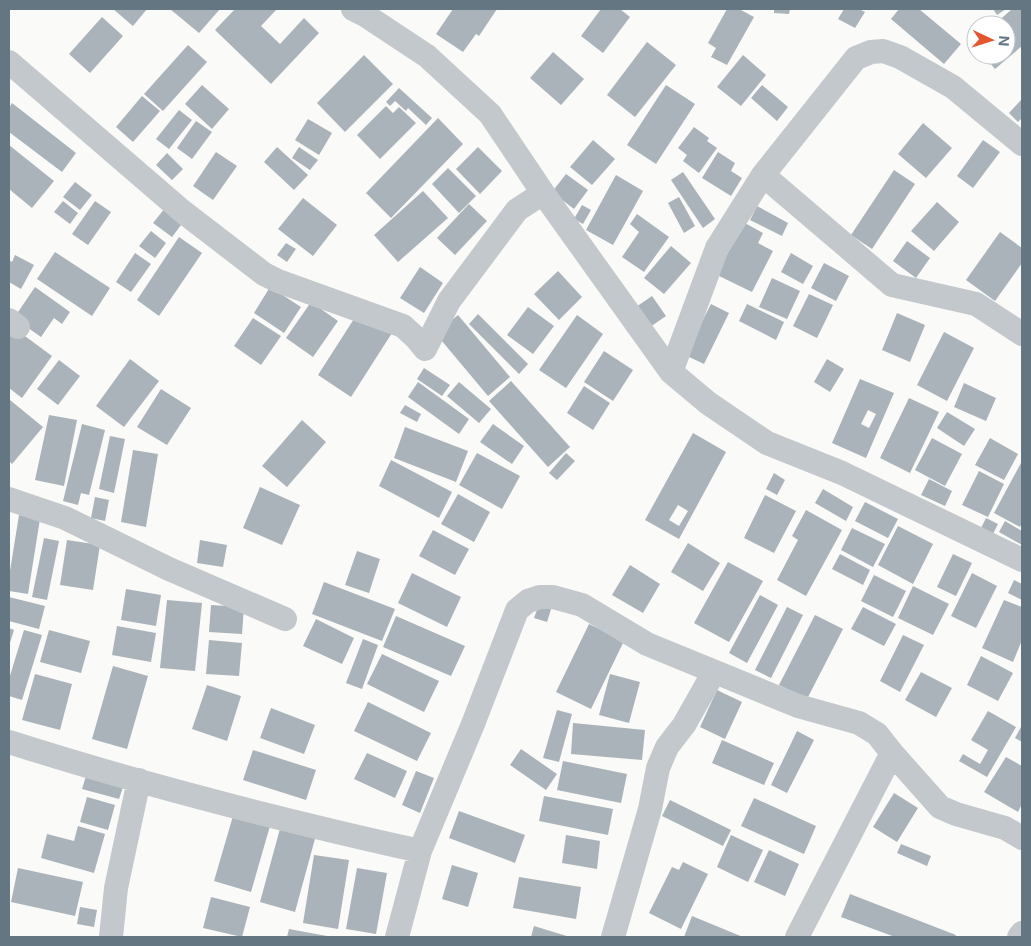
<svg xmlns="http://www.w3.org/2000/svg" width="1031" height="946" font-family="Inter,sans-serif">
	<rect width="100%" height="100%" fill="#fafaf8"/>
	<path fill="#aab3b9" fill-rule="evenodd" d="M113 9H147L133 26Z
		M170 9H220L199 33Z
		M235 9H277L261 26 280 44 304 18 319 33 271 84 215 30Z
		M453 9H497L479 36 476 34 463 52 436 34Z
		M601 9H620L630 17 603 53 581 36Z
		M727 9H739L754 17 727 65 711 57 716 48 708 43Z
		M774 9H790L789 14 774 13Z
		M844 9H859L865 12 855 28 838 19Z
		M899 9H919L961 44 944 64 891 19Z
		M993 9H1006L997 15Z
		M1012 9H1021L1022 10V46L995 69 983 55H1006V25H994Z
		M102 17 123 36 90 73 69 54Z
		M647 42 676 65 635 117 607 95Z
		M188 45 207 62 163 111 144 94Z
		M553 52 584 79 561 105 530 78Z
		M364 55 393 84 345 132 317 103Z
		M743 55 766 75 741 106 717 87Z
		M202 85 229 109 212 129 185 104Z
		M666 85 695 104 656 164 627 145Z
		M762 85 788 107 777 121 751 98Z
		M399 88 432 118 426 125 408 108 406 111 395 101 390 106 386 102Z
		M142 96 160 111 133 142 116 127Z
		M1021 100 1022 101V118L1018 122 1009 113Z
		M12 103 76 153 62 172 9 132V108Z
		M386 106 393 113 399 107 416 123 380 159 357 135Z
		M179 110 192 120 169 149 156 139Z
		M438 118 463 144 391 218 366 193Z
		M308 119 332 133 319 155 295 140Z
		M196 121 212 132 192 159 177 148Z
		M923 123 952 148 926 178 898 154Z
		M694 127 709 138 707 141 717 148 699 173 683 161 687 155 678 148Z
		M593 140 615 159 592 185 570 167Z
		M983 140 1000 152 973 188 957 176Z
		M9 145 54 181 32 208 9 189Z
		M277 147 308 175 294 190 264 162Z
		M299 147 318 160 310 170 292 158Z
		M478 147 502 171 480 194 456 169Z
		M216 152 237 166 213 200 193 186Z
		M718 152 735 163 731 171 742 178 731 196 702 178Z
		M167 153 183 169 172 180 156 165Z
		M448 168 476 196 459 213 432 184Z
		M894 170 915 184 872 249 851 235Z
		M683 172 715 219 703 228 671 180Z
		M566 174 588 190 574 209 552 192Z
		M616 175 643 191 613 245 586 230Z
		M75 182 92 195 80 210 63 197Z
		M423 191 448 218 398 262 374 235Z
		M679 197 695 226 684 233 668 203Z
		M303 198 337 225 313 256 278 229Z
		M63 201 78 213 70 224 54 212Z
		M95 201 111 212 88 245 72 234Z
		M937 202 959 222 934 251 911 231Z
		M469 204 487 221 455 255 437 238Z
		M582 205 591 210 583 224 574 219Z
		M757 206 788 223 782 236 750 220Z
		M165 208 184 221 172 237 153 223Z
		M637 214 669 237 644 272 622 257 639 232 630 224Z
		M743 222 763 233 758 243 773 251 752 292 717 275Z
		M151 231 166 243 155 258 139 246Z
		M1000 232 1022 248V263L995 301 966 280Z
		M179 237 202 253 159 316 137 300Z
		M907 241 930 258 916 278 893 261Z
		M286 243 296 249 287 262 277 255Z
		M671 246 691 263 664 294 644 278Z
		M55 252 110 288 92 316 37 279Z
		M135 253 151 264 131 292 116 282Z
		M791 253 813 266 803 284 781 272Z
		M15 255 34 265 21 289 9 282V260L12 262Z
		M824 263 849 276 836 301 811 288Z
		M420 267 443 283 424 313 400 298Z
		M558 271 582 297 559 320 534 294Z
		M772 278 800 291 787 319 759 307Z
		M35 287 70 312 62 324 54 318 41 337 14 318Z
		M270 287 301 307 284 333 254 313Z
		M809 294 833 305 817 338 793 326Z
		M652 296 666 316 650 327 636 307Z
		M311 302 338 321 313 357 286 338Z
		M711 304 729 313 704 364 685 355Z
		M747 304 784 322 776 340 739 321Z
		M528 307 554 326 533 354 507 335Z
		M359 311 392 333 351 397 318 375Z
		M897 313 925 325 910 362 882 350Z
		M478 314 528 364 519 374 469 324Z
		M458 315 510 377 488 396 436 334Z
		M577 315 603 334 566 388 539 370Z
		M253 318 281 336 261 365 234 346Z
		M10 325 52 356 22 398 9 388Z
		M944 332 974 348 947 401 917 385Z
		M604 351 633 370 613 401 584 382Z
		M130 359 159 381 124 427 96 406Z
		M827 359 844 369 830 392 814 382Z
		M59 360 80 376 58 405 37 389Z
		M424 368 450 385 442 396 417 379Z
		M860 379 894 393 866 458 832 443ZM868 410 876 414 869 428 861 424Z
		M511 381 570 447 548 467 489 401Z
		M418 382 469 419 459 434 408 397Z
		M459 382 491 409 479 423 447 396Z
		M964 383 996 398 986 421 954 407Z
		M584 386 610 403 593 430 567 413Z
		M161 389 191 408 167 445 137 427Z
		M909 398 939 412 910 473 880 458Z
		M10 400 43 427 12 464 9 461V402Z
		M405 405 421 414 417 422 400 413Z
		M947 412 975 429 964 446 937 428Z
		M49 415 77 420 64 486 35 480Z
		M302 420 326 442 287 487 262 466Z
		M82 424 105 430 89 495 81 493 78 505 63 501Z
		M493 424 524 446 512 464 480 442Z
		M405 427 468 451 456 482 394 458Z
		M693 433 726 452 679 539 645 520ZM678 505 688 511 679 526 669 520Z
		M110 436 125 439 114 493 99 489Z
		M932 438 962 454 945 486 915 470Z
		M990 438 1018 454 1004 480 975 465Z
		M133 450 158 454 146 527 121 522Z
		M477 453 520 476 502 509 459 485Z
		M566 453 575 461 557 480 549 473Z
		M391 460 452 492 439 518 379 486Z
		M1022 461V523L1020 527 994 513Z
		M979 471 1004 484 988 517 962 505Z
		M774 473 785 480 777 495 766 489Z
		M929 479 952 491 945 506 921 495Z
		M260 487 300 505 282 545 243 528Z
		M823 489 853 507 846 521 815 503Z
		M458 494 490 512 474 542 441 524Z
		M765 495 796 511 774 553 744 538Z
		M95 497 109 500 105 521 91 518Z
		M865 502 898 519 888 538 855 521Z
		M806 510 842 530 806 596 777 580 798 540 792 536Z
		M19 515 40 519 28 594 9 591V577Z
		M986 518 998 524 991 538 979 532Z
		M1005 521 1022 531V545L999 532Z
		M898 526 933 544 913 584 878 565Z
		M852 528 885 544 873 567 841 550Z
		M433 530 469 549 455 575 419 556Z
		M44 538 59 541 47 600 32 597Z
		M67 540 100 545 93 590 60 585Z
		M200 540 227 545 223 567 197 563Z
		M688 543 720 563 703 591 671 572Z
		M357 551 380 559 369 593 345 585Z
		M840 554 870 570 863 585 832 569Z
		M953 554 972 563 956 596 937 587Z
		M728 562 763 581 729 642 694 623Z
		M630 565 660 584 643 613 612 595Z
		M412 573 461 597 447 627 398 603Z
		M972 573 997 586 976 628 951 616Z
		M874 575 906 591 893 617 861 601Z
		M1014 580 1022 584V600L1008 593Z
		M324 582 395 609 382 641 312 614Z
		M913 586 949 604 933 635 898 618Z
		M126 589 161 595 156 626 121 620Z
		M760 595 778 605 747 663 729 653Z
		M9 597 45 606 39 629 9 621Z
		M541 599 553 603 547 622 534 618Z
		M167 600 202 603 195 671 160 668Z
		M1004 600 1022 607V640L1013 662 982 648Z
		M211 605 244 607 242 634 209 632Z
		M787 607 803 615 771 678 755 670Z
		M863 607 896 624 884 646 851 629Z
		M815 615 843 629 807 699 779 685Z
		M396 616 465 646 451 676 383 647Z
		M316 619 354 638 342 664 303 646Z
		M589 624 624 641 591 709 556 692Z
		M117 626 156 633 151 662 112 655Z
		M9 628 14 630 9 646Z
		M24 630 42 635 22 700 9 696V679Z
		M49 630 90 641 81 673 40 662Z
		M903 635 924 645 900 692 880 681Z
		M363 639 378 645 362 689 346 683Z
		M209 640 242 643 239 676 206 674Z
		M382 654 439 681 424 712 367 684Z
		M981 656 1013 673 998 701 967 685Z
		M113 666 148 676 127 749 92 739Z
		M921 672 952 688 936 717 905 700Z
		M35 674 72 684 60 730 22 720Z
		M610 674 640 682 629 723 599 715Z
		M207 685 241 696 227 741 192 729Z
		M717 690 742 702 725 739 700 727Z
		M368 702 431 733 417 761 354 731Z
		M271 708 315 725 304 754 260 738Z
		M557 710 572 714 559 762 543 758Z
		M988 711 1016 727 987 777 959 761 963 754 980 764 988 750 971 740Z
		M573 723 645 730 642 760 571 754Z
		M1022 725V742L1015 738Z
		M797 731 814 740 787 793 771 785Z
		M722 740 774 763 764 785 712 763Z
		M521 749 557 774 546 790 510 765Z
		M253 750 316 770 306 800 243 780Z
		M367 753 407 771 395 798 354 779Z
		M1006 757 1022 766V804L1018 812 984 792Z
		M563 761 627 774 621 803 557 790Z
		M416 771 434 778 420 813 402 805Z
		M86 776 123 787 119 799 82 789Z
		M894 793 918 808 897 842 873 827Z
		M544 796 613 809 608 835 539 821Z
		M87 797 115 805 108 830 80 822Z
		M754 798 816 826 804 854 741 826Z
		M670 800 731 830 723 846 662 816Z
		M235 809 272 819 251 892 214 881Z
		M459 811 525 835 515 863 449 838Z
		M281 825 316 835 295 912 260 902Z
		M78 826 105 834 94 873 41 858 47 834 74 841Z
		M566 835 600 841 597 869 562 863Z
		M731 835 763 850 748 882 717 867Z
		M901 844 931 856 927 866 897 853Z
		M769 850 799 864 785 896 754 882Z
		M314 855 349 860 338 929 303 923Z
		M683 862 708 874 681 929 649 913 672 867 679 870Z
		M452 865 478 873 468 907 442 899Z
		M18 868 83 882 75 916 11 902Z
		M357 868 387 873 376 934 346 929Z
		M519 877 581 887 576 919 513 908Z
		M850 894 956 935 955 937H895L841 917Z
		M211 897 250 907 242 937 203 928Z
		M80 907 97 910 94 927 77 924Z
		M692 916 743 937H684Z
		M534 926 570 937H531Z
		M289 929 327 936V937H287Z"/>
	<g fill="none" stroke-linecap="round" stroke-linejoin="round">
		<path stroke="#c3c8cc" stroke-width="24" d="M353 9 365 15 427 56 490 114 543 193 671 372 708 403 767 443 842 473 1022 560
			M9 62 182 211 264 274 278 281 403 326 416 338 425 349 449 301 517 210 543 193
			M763 175 892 285 976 304 1022 334
			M9 320 18 327
			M671 372 717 248 763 175 856 58 871 52 883 51 900 57 953 87 1022 144
			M9 499 65 518 169 569 285 619
			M9 742C144 785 281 820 420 851
			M111 937 116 888 139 780
			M397 937 420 851 473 724 517 610 528 601 540 597H553L582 605 647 644 798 706 859 723 877 734 892 753 940 807 956 814 1005 828 1022 838
			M613 937 650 809 658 768 667 747 684 725 714 672
			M797 937 892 753
			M1019 937 1022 933"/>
	</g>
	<rect width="1031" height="946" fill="none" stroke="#657683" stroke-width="20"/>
	<g transform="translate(991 40) rotate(94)"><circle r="24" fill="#ffffff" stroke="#c1c8cd"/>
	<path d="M0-4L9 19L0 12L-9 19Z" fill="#e4572e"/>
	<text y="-8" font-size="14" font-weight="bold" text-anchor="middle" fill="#657683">N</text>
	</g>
</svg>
